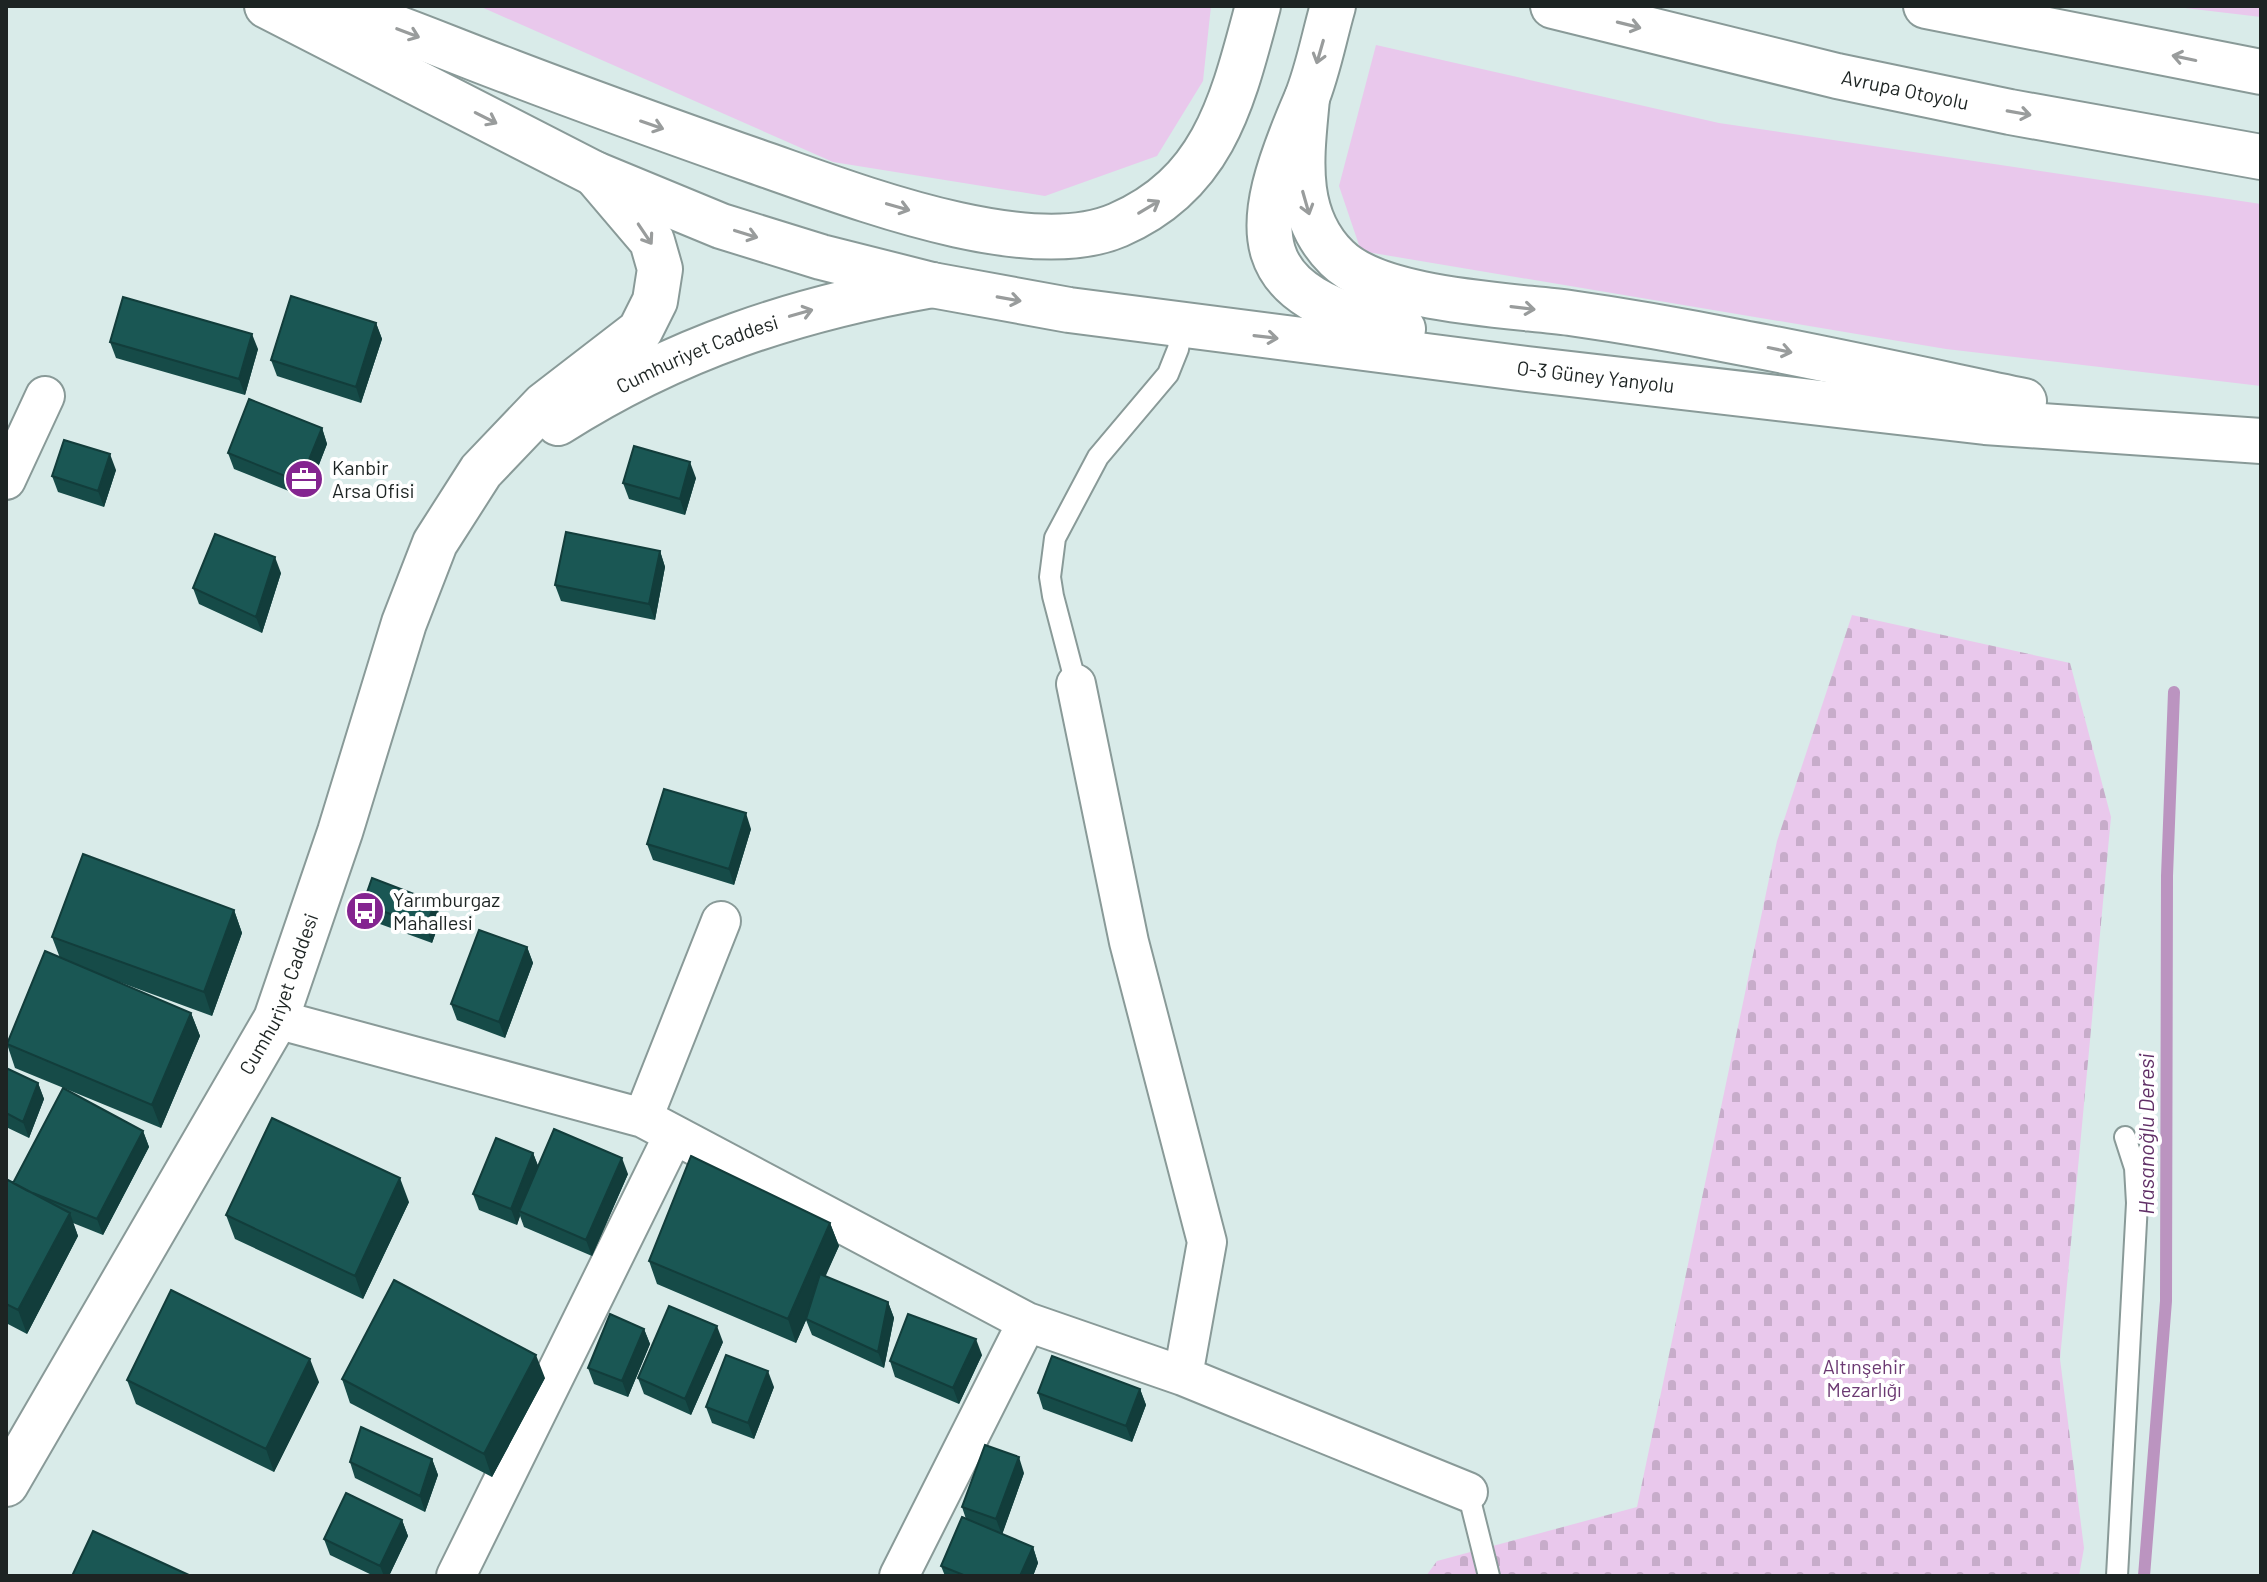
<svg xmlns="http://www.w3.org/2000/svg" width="2267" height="1582" font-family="Barlow,sans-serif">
	<defs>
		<pattern id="cemetery-stones" width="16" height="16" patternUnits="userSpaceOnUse" patternTransform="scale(2)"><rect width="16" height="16" fill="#e9c8ec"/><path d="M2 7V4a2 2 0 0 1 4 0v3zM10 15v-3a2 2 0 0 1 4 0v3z" fill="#c7acca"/></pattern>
	</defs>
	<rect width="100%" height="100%" fill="#d9ebe9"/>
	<path fill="#e9c8ec" d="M479 6H1211L1203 81 1157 156 1045 196 833 162Z
		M2168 6H2261V17Z
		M1376 45 1719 123 2261 204V386L1946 349 1361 251 1339 186Z"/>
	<path fill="url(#cemetery-stones)" d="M1852 615 2070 663 2111 817 2060 1359 2084 1548 2079 1576H1426L1437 1561 1637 1507 1777 841Z"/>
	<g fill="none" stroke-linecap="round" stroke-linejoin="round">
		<path stroke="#bb94c0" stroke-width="12" d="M2144 1576 2166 1301 2167 876 2174 692"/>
		<defs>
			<path id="service" d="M1076 684 1053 596 1050 577 1055 538 1098 457 1168 374 1178 349 1182 325
				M1468 1492 1489 1576
				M2117 1576 2137 1203 2135 1168 2125 1137"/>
			<path id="minor" d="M6 480 45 396
				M1076 684 1129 942 1207 1242 1183 1376
				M276 1019 643 1118 1027 1322 1183 1376 1468 1492
				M643 1118 721 921
				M456 1576 673 1136
				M899 1576 1027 1322"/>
			<g id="secondary">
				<path id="s1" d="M558 423C676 348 795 309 932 285"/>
				<path id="s2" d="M6 1484 276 1019 340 832 404 623 435 543 481 471 544 405 640 331 655 301 660 269 652 241 595 174"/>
			</g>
			<g id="primary">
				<path id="s3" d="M267 6 595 174 721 226 821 257 932 285 1069 310 1527 369 1985 422 2261 441"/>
				<path d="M335 6C394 25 452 50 511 72 592 103 673 132 755 161 845 192 1026 265 1118 225 1215 183 1233 99 1258 6"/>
				<path d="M1333 6C1324 37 1318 71 1306 100 1249 232 1243 297 1403 329"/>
				<path d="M1307 98C1302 154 1292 214 1337 258 1380 301 1510 305 1570 313 1626 321 1683 331 1738 342 1834 360 1929 381 2024 401"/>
			</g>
			<g id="motorway">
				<path id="s4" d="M1553 6 1837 76 2010 112 2261 157"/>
				<path d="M1926 6 2261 72"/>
			</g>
		</defs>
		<use href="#service" stroke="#899a98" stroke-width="24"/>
		<use href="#minor" stroke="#899a98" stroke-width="42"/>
		<use href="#secondary" stroke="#899a98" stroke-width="48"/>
		<use href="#primary" stroke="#899a98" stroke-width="48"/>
		<use href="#motorway" stroke="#899a98" stroke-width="48"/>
		<use href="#service" stroke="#fff" stroke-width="20"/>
		<use href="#minor" stroke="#fff" stroke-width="38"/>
		<use href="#secondary" stroke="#fff" stroke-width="44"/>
		<use href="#primary" stroke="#fff" stroke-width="44"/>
		<use href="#motorway" stroke="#fff" stroke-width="44"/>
	</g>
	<path fill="#164b48" d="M376 323 382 339 361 403 277 376 271 360Z
		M110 342 258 349 245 395 116 358Z
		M322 428 327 444 306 498 234 469 228 453Z
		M116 470 104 507 58 492 52 476Z
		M696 478 685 515 629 499 623 483Z
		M660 551 665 567 655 620 561 601 555 585Z
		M281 573 262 633 199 604 193 588Z
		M751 829 734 885 653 860 647 844Z
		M363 904 441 918 432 943 369 920Z
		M234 910 242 933 212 1016 100 975 191 1013 200 1036 161 1128 15 1068 7 1044 60 958 52 937Z
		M527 947 533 963 505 1038 457 1020 451 1004Z
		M6 1068 38 1083 44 1099 29 1138 6 1127Z
		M143 1131 149 1147 103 1235 73 1223 78 1236 27 1334 6 1323V1179L13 1183Z
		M533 1153 538 1166 628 1174 592 1256 524 1227 520 1216 517 1225 479 1210 473 1194Z
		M409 1202 363 1299 235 1239 226 1215Z
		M830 1223 839 1246 825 1276 888 1302 894 1318 884 1368 812 1335 806 1320 796 1343 657 1284 649 1261Z
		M644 1329 650 1344 628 1397 594 1384 588 1368Z
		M723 1342 691 1415 644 1394 638 1378Z
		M982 1355 959 1404 895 1377 890 1361Z
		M545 1378 492 1477 350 1403 342 1379Z
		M127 1380 319 1382 274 1472 136 1404Z
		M774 1387 754 1439 712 1423 706 1407Z
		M1140 1389 1146 1405 1132 1442 1043 1409 1038 1393Z
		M432 1459 438 1475 425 1512 355 1478 350 1462Z
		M1024 1473 1002 1534 1033 1547 1038 1563 1033 1576H945L941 1566 966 1519 962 1507Z
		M402 1520 408 1536 389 1576H374L330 1555 324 1539Z"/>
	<path fill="#123d3b" d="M376 323 382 339 361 403 356 387Z
		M252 334 258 349 245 395 239 379Z
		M322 428 327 444 306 498 300 482Z
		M110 454 116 470 104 507 98 491Z
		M690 462 696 478 685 515 680 499Z
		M660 551 665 567 655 620 649 604Z
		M275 557 281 573 262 633 256 617Z
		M746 813 751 829 734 885 729 869Z
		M435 902 441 918 432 943 426 927Z
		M234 910 242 933 212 1016 204 992Z
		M527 947 533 963 505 1038 499 1022Z
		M191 1013 200 1036 161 1128 152 1105Z
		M38 1083 44 1099 29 1138 23 1122Z
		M143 1131 149 1147 103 1235 97 1219Z
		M533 1153 539 1168 519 1211 520 1216 517 1225 511 1209Z
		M622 1158 628 1174 592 1256 586 1240Z
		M400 1178 409 1202 363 1299 355 1276Z
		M70 1213 78 1236 27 1334 18 1310Z
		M830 1223 839 1246 796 1343 788 1319Z
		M888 1302 894 1318 884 1368 878 1352Z
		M717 1326 723 1342 691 1415 685 1399Z
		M644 1329 650 1344 628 1397 622 1381Z
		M976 1339 982 1355 959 1404 953 1388Z
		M536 1355 545 1378 492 1477 484 1454Z
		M310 1359 319 1382 274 1472 266 1449Z
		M768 1371 774 1387 754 1439 748 1423Z
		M1140 1389 1146 1405 1132 1442 1126 1426Z
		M1019 1457 1024 1473 1002 1535 996 1519Z
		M432 1459 438 1475 425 1512 420 1496Z
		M402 1520 408 1536 389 1576H384L380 1566Z
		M1033 1547 1038 1563 1033 1576H1020Z"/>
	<path fill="#1a5754" stroke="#123d3b" stroke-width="2" d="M291 296 376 323 356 387 271 360Z
		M123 297 252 334 239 379 110 342Z
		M249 399 322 428 300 482 228 453Z
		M64 440 110 454 98 491 52 476Z
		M634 446 690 462 680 499 623 483Z
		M566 532 660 551 649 604 555 585Z
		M215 534 275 557 256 617 193 588Z
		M664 789 746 813 729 869 647 844Z
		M83 854 234 910 204 992 52 937Z
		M372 878 435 902 426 927 363 904Z
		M479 930 527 947 499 1022 451 1004Z
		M45 951 191 1013 152 1105 7 1044Z
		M6 1068 38 1083 23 1122 6 1113Z
		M63 1088 143 1131 97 1219 28 1191 13 1183Z
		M272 1118 400 1178 355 1276 226 1215Z
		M554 1129 622 1158 586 1240 519 1211Z
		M496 1138 533 1153 511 1209 473 1194Z
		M691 1156 830 1223 788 1319 649 1261Z
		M6 1179 70 1213 18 1310 6 1304Z
		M820 1274 888 1302 878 1352 806 1319Z
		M394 1280 536 1355 484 1454 342 1379Z
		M171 1290 310 1359 266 1449 127 1380Z
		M669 1306 717 1326 685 1399 638 1378Z
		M610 1314 644 1329 622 1381 588 1368Z
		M908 1314 976 1339 953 1388 890 1361Z
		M726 1355 768 1371 748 1423 706 1407Z
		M1052 1356 1140 1389 1126 1426 1038 1393Z
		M361 1427 432 1459 420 1496 350 1462Z
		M985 1445 1019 1457 996 1519 962 1507Z
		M346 1493 402 1520 380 1566 324 1539Z
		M962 1517 1033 1547 1020 1576H966L941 1566Z
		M93 1531 191 1576H72Z"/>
	<defs><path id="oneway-shaft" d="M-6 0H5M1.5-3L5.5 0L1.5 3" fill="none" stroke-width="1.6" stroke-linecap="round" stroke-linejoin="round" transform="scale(2)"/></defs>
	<g stroke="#999c9c">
		<use href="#oneway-shaft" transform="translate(1629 25) rotate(14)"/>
		<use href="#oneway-shaft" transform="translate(408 33) rotate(21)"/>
		<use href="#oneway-shaft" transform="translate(1320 52) rotate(106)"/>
		<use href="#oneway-shaft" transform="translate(2184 58) rotate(-168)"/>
		<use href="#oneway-shaft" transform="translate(2019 113) rotate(10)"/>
		<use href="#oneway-shaft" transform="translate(486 118) rotate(27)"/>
		<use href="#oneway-shaft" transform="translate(652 125) rotate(19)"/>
		<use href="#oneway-shaft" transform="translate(1306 203) rotate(74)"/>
		<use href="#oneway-shaft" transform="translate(898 207) rotate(16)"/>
		<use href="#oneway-shaft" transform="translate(1149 207) rotate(-31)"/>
		<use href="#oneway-shaft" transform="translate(645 234) rotate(56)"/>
		<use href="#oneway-shaft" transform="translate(746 234) rotate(17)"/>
		<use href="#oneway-shaft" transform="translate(1009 299) rotate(10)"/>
		<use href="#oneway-shaft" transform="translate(1523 308) rotate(7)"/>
		<use href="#oneway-shaft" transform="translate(801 313) rotate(-16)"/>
		<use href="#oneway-shaft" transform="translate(1266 337) rotate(7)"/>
		<use href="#oneway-shaft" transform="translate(1780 350) rotate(12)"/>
	</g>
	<defs>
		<symbol id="office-disc" viewBox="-11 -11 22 22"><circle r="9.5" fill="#842590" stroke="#fff"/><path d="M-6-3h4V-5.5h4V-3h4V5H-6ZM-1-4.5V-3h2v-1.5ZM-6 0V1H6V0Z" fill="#fff"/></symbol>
		<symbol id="bus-disc" viewBox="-11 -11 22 22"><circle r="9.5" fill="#842590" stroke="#fff"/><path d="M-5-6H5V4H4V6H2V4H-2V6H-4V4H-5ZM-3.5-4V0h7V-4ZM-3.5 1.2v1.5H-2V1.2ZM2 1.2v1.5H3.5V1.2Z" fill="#fff"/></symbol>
	</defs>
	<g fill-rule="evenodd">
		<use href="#office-disc" x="282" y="457" width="44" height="44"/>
		<use href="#bus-disc" x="343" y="889" width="44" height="44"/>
	</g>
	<g text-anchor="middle" stroke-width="8" stroke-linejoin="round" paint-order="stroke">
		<g font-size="20" fill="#1d2423" stroke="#fff">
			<text dy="7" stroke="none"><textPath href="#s4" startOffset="362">Avrupa Otoyolu</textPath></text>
			<text dy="7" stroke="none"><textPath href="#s1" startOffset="156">Cumhuriyet Caddesi</textPath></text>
			<text dy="7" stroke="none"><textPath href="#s3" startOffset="1394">O-3 Güney Yanyolu</textPath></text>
			<text dy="7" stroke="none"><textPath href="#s2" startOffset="562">Cumhuriyet Caddesi</textPath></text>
		</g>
		<g font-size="20" fill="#1d2423" stroke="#fff" text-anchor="start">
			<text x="332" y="475">Kanbir<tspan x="332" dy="23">Arsa Ofisi</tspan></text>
			<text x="393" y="907">Yarımburgaz<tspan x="393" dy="23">Mahallesi</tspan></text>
		</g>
		<g font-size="20" fill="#6b3972" stroke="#fff">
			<text x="1864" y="1374">Altınşehir<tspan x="1864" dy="23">Mezarlığı</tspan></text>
		</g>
		<g font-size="22" font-style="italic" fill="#613067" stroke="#fff">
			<text transform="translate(2146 1134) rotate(-90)" y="8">Hasanoğlu Deresi</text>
		</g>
	</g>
	<rect width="2267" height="1582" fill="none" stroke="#1d2423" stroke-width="16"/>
</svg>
